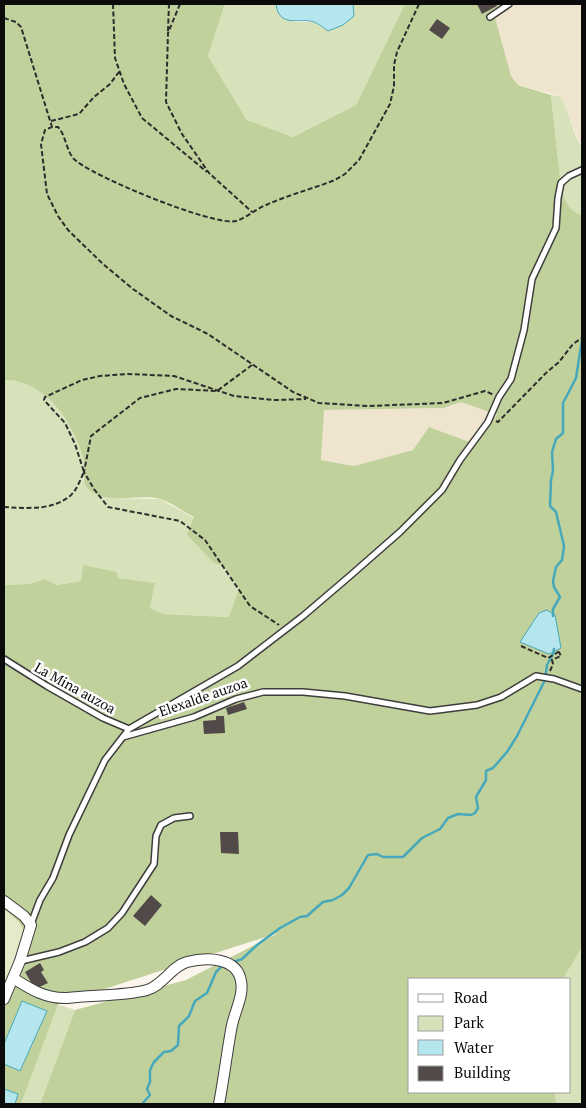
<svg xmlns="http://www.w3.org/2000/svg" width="586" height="1108" font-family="'PT Serif',serif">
	<rect width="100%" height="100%" fill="#fcf5eb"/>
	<path fill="#efe5cf" d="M511 4H582V148L560 96 518 85 511 76 493 10Z
		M461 402 497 415 475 444 429 427 413 450 354 466 321 460 323 410 444 408Z"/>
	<path fill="#d8e2ba" d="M225 4H276L277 9 294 22H313L328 30 353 16V4H405L356 105 293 137 247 120 208 56Z
		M551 95 560 96C570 113 572 132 582 148V215C568 211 565 200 561 187Z
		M4 380C14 380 25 381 34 387 54 399 81 436 84 460 84 466 83 473 83 480L106 498 160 499 194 518 214 563 225 567 239 589 230 617 164 614 150 608 155 583 117 578 83 565 81 581 57 585 45 579 29 584 4 585Z
		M582 947V1104H556L555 1092H570V979H563Z
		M57 1004 75 1010 40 1104H21Z"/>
	<path fill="#c0d19b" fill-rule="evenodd" d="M4 4H225L208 56 247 120 293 137 356 105 405 4H511L493 10 511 76 518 85 551 95 561 187C565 200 568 211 582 215V947L563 979H410V1092H555L556 1104H40L75 1010 186 980 278 933 58 1004 21 1104H4V585L29 584 45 579 57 585 81 581 83 565 116 572 118 578 155 583 150 608 164 614 229 617 239 589 225 567 214 563 187 535 194 517C183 512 171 502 160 499 142 493 110 505 92 492 78 482 87 470 83 457 74 423 43 378 4 380ZM461 402 497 415 475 444 429 427 413 450 354 466 321 460 324 410 444 408Z"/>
	<path fill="#e7eaca" d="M4 909 19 922 23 929 17 958 4 989Z"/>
	<path fill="#b6e6ed" stroke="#47a8bb" d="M276 4H353L354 16 343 25 328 31C324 28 319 24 314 22 300 17 279 29 276 4Z
		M547 610 555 615 561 648 549 654 520 642 539 613Z
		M22 1001 47 1011 20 1071 4 1064V1044Z
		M4 1089 18 1094 15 1104 4 1103Z"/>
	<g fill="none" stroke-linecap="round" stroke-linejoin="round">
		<path stroke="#47a8bb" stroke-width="2.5" d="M553 616V609L560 597 554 587 553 581 556 567 562 560 564 546 556 512 550 506 551 480 553 471 552 452 556 439 563 433V403L576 378 582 340
			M236 961 242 959 257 945 280 928 300 917 307 916 323 902 333 900 342 895 349 888 368 855 377 854 383 857H403L422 838 440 829 448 818 458 814 471 815 475 813 478 808 476 797 486 780V771L493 768 507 752 517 736 545 680 547 665 553 654 554 649
			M142 1104 150 1095 147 1089 150 1082V1070L154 1062 164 1052 171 1051 178 1045 179 1026 189 1016 195 1001 207 993 216 972 223 965"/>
	</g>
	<path fill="#524a49" d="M477 4H496L497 6 482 14Z
		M437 19 450 28 442 39 429 30Z
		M244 702 247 709 228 715 226 708Z
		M216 716H224L225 733 204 734 203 721 216 720Z
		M220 832H238L239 854 221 853Z
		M151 895 162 905 145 926 133 916Z
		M40 963 44 970 41 972 48 983 35 989 25 972Z"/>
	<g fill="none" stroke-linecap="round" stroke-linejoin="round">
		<defs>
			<path id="service" d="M490 17 509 4
				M4 659 47 686 103 718 129 729 105 760 69 835 53 878 40 900 31 924
				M129 729 238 666 303 616 351 575 400 532 442 490 460 460 488 422 499 397 511 379 524 330 532 279 556 228 558 198 561 183 569 176 582 170
				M123 737 194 717 236 699 263 692H303L345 696 430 711 477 705 501 697 536 676 554 679 582 689
				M21 961 59 952 85 942 108 928 122 913 154 864 156 836 161 825 174 818 190 816"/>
			<path id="minor" d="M4 901 24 916 31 925 20 961 4 999
				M13 978C30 989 46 999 67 998 92 995 125 996 147 990 162 986 172 966 187 962 206 957 237 957 241 981 244 995 235 1011 232 1025 227 1051 224 1078 219 1104"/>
		</defs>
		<use href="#service" stroke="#3e3e3e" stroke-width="8"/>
		<use href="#minor" stroke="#3e3e3e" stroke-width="12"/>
		<path stroke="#2d2d2d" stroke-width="2" stroke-dasharray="5 2.5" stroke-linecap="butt" d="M113 4 115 58 124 84 142 118 207 172
			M180 4 168 33 166 102 182 134 209 173 252 212
			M419 4 397 52 394 65V86L390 104 359 160 345 174 335 180C312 189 288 195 266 205 256 209 246 218 236 221 215 227 88 175 73 158 66 149 66 136 58 127H52L45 130 41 144 47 194 58 216 68 230 103 264 133 289 171 316 208 334 293 392 319 403 368 406 443 403 485 391 494 395
			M4 18 16 22 21 27 52 127
			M168 31 169 4
			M51 121 79 114 94 97 110 84 119 72
			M252 365 217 391 176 389 140 398 91 436 84 472 94 489 108 507 180 521 205 540 250 606 279 625
			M496 421 498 422 546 373 559 362 573 344 582 338
			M4 507C26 508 51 511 70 496 77 490 80 480 84 472L75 444 65 423 44 400 45 397 82 380 100 376 128 374 174 376 234 396 275 400 306 399
			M521 646 548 658 560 651
			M550 671 553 664 552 660 561 656 559 652"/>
		<use href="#service" stroke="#fff" stroke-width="5"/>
		<use href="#minor" stroke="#fff" stroke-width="10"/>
	</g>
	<g text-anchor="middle" stroke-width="5" stroke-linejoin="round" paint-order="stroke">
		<g font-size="14" fill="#0b0b0b" stroke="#fff">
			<text transform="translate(75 688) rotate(29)" y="5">La Mina auzoa</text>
			<text transform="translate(203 697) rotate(-19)" y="5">Elexalde auzoa</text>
		</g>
	</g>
	<rect width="586" height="1108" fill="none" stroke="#0b0b0b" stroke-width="10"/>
	<rect x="408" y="978" width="162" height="115" fill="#ffffff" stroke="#9d9d9d"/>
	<rect x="418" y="994" width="25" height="8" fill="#ffffff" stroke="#9d9d9d"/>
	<text x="454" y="1003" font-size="15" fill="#0b0b0b">Road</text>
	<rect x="418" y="1016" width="25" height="15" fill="#d8e2ba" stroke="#9d9d9d"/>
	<text x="454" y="1028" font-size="15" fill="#0b0b0b">Park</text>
	<rect x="418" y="1040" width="25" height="15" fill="#b6e6ed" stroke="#9d9d9d"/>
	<text x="454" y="1053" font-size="15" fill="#0b0b0b">Water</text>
	<rect x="418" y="1066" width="25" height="15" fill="#524a49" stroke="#9d9d9d"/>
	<text x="454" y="1078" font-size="15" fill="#0b0b0b">Building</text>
</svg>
